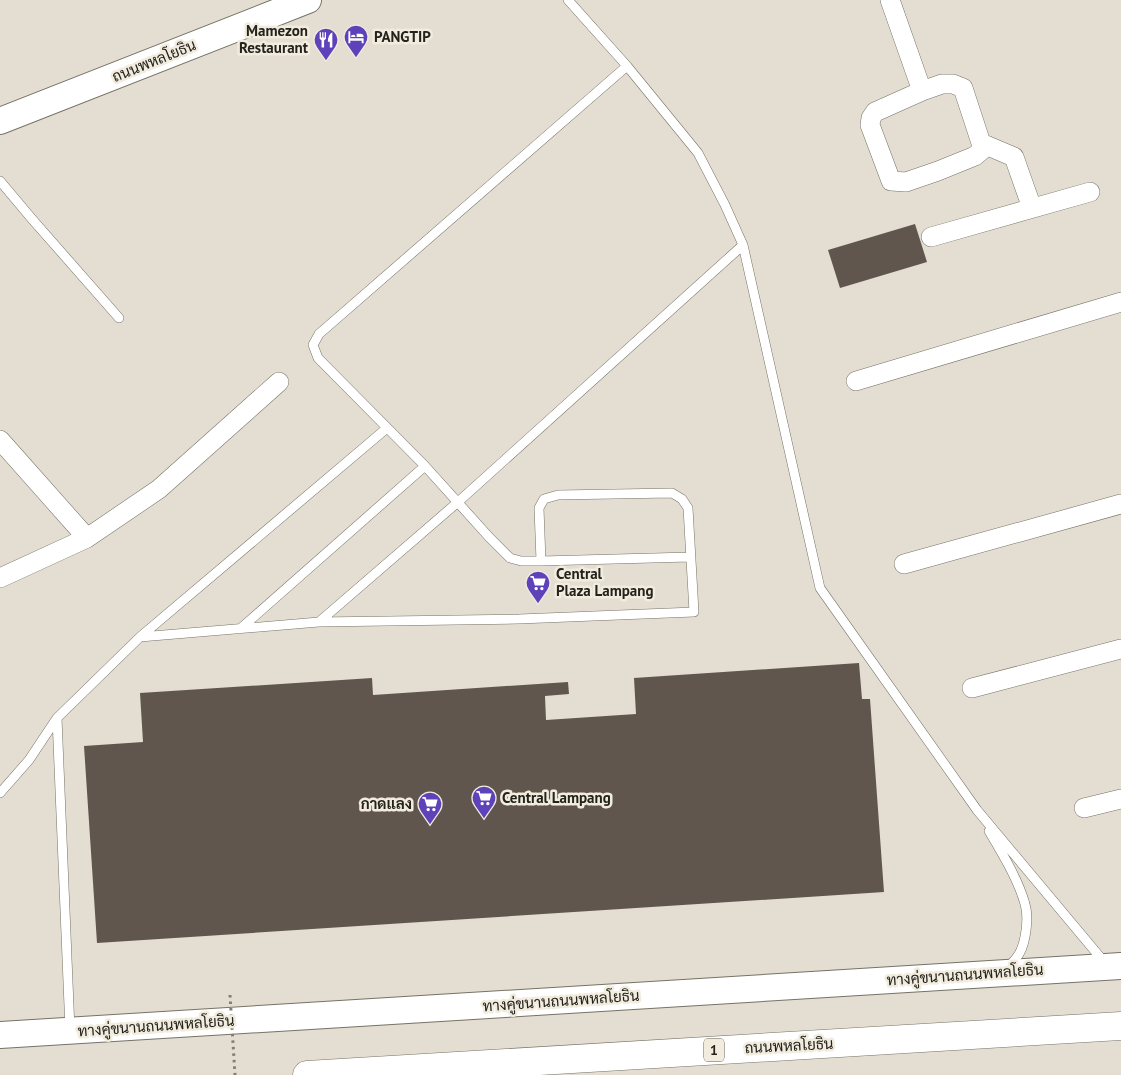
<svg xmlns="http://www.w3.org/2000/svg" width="1121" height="1075" font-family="'PT Sans',Sarabun,sans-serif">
	<rect width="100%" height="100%" fill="#e3ded1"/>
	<path fill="#60564e" d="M915 224 927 262 840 288 828 250Z
		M859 663 862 699H870L884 892 97 943 84 746 143 742 140 693 372 678 373 695 568 682 569 694 545 696 546 720 636 714 634 678Z"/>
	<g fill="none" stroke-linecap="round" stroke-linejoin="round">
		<defs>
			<path id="lane" d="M627 66 319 334 313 345 318 358 425 466 489 537 510 558 521 561H541L690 557
				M0 181 32 219 119 318
				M743 245 820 588 977 810 1105 963
				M319 622 519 619 694 612 688 508 682 499 672 493 558 495 544 499 539 508 541 561
				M240 629 425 466
				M140 637 387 428
				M0 793 29 760 57 718
				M989 831C1002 853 1018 879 1025 904 1029 917 1026 942 1019 954 1016 959 1011 964 1007 969
				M70 1030 57 718 140 637 319 622 458 502 743 245 725 205 698 153 627 66 568 0"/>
			<path id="street" d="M890 0 922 91
				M942 84H953L963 88 981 143 982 150 975 156 938 171 906 182 891 181 870 125 871 118 875 112 922 91Z
				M981 143 1014 157 1032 208
				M931 237 1090 192
				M856 381 1121 302
				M0 440 87 538
				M904 564 1121 504
				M0 578 87 538 159 489 279 382
				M972 688 1121 649
				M1084 808 1121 799"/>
			<path id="secondary" d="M0 121 308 0
				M0 1035 1121 966"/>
			<path id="highway" d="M307 1075 1121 1026"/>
		</defs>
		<use href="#lane" stroke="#767266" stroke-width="10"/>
		<use href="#street" stroke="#767266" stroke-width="20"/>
		<use href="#secondary" stroke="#767266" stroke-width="28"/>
		<use href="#highway" stroke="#767266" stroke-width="29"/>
		<use href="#lane" stroke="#fff" stroke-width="9"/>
		<use href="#street" stroke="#fff" stroke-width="19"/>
		<use href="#secondary" stroke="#fff" stroke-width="26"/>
		<use href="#highway" stroke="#fff" stroke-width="28"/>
		<path stroke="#827e75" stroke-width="3" stroke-dasharray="2.5 4" stroke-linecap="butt" d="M230 995 235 1075"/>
	</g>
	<defs>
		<symbol id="hotel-pin" viewBox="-11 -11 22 30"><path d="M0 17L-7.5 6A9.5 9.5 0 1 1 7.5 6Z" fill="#5e42ba" stroke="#f1ecde"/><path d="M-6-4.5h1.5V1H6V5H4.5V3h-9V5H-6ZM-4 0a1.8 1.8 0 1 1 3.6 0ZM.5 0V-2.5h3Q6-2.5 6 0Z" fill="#fff"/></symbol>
		<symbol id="restaurant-pin" viewBox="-11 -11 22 30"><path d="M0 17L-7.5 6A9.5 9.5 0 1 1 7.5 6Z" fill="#5e42ba" stroke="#f1ecde"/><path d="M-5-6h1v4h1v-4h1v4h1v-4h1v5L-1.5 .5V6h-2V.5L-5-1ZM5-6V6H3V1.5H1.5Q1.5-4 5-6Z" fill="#fff"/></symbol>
		<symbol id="supermarket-pin" viewBox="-11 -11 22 30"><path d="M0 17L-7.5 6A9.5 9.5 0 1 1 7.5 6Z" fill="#5e42ba" stroke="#f1ecde"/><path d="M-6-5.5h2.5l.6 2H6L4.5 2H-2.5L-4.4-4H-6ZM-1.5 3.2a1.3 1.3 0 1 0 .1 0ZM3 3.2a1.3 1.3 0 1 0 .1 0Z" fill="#fff"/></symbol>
	</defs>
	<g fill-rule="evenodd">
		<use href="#hotel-pin" x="342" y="23" width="28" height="38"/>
		<use href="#restaurant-pin" x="312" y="26" width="28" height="38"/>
		<use href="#supermarket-pin" x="524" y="569" width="28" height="38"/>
		<use href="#supermarket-pin" x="470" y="784" width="28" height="38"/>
		<use href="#supermarket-pin" x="416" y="790" width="28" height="38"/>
	</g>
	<g text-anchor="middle" stroke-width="5" stroke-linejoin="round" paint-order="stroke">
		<rect fill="#f1ecde" stroke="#625f57" stroke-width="1" x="704" y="1038.5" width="20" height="23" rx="4"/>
		<g font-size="14" font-weight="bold" fill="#24221d">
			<text x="714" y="1055">1</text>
		</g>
		<g font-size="15" font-weight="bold" fill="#24221d" stroke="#f1ecde" text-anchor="start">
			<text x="308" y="36" text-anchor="end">Mamezon<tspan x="308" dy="17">Restaurant</tspan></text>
			<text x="374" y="42">PANGTIP</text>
			<text x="556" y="579">Central<tspan x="556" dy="17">Plaza Lampang</tspan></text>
			<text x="502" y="803">Central Lampang</text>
			<text x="412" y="809" text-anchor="end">กาดแลง</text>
		</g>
		<g font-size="15" fill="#24221d" stroke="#f1ecde">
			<text transform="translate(154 61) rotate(-22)" y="5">ถนนพหลโยธิน</text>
			<text transform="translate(965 975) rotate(-4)" y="5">ทางคู่ขนานถนนพหลโยธิน</text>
			<text transform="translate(561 1001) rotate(-4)" y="5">ทางคู่ขนานถนนพหลโยธิน</text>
			<text transform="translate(156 1026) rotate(-4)" y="5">ทางคู่ขนานถนนพหลโยธิน</text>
			<text transform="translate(789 1046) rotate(-3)" y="5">ถนนพหลโยธิน</text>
		</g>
	</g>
</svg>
